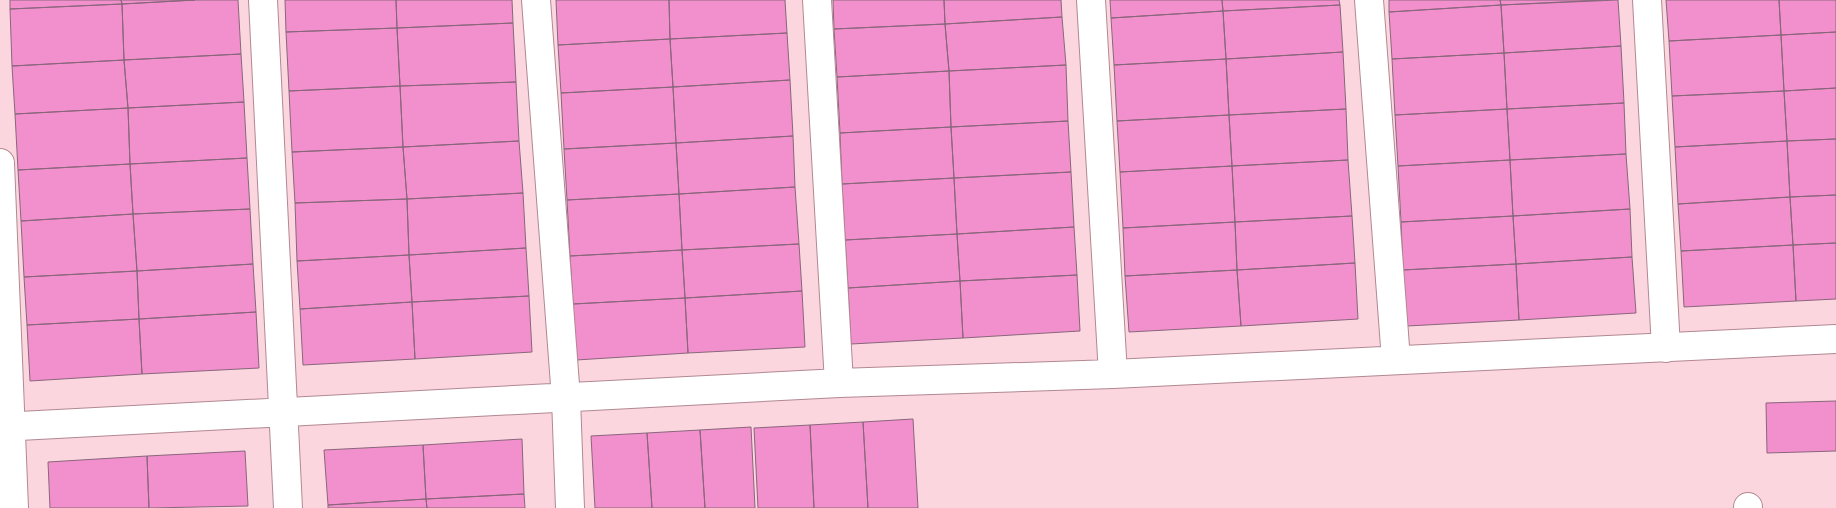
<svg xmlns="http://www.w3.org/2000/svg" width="1836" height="508" font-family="Commissioner,sans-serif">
	<rect width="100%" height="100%" fill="#fbd6df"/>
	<path fill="#f290cd" stroke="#89667b" d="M10 0H121L122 4 10 9Z
		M121 0H195L122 4Z
		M195 0H238L241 54 124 60 122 4Z
		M285 0H396L397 28 286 32Z
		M396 0H512L513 23 397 28Z
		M556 0H669L670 39 558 45Z
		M669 0H785L787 33 670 39Z
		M833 0H944L945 24 834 29Z
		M944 0H1061L1062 17 945 24Z
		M1110 0H1222L1223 11 1111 18Z
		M1222 0H1339L1340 5 1223 11Z
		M1389 0H1500L1501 5 1389 12Z
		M1500 0H1603L1501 5Z
		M1618 0 1621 46 1504 53 1501 5Z
		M1666 0H1779L1781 35 1669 41Z
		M1779 0H1836V32L1781 35Z
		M122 4 124 60 12 66 10 9Z
		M1340 5 1343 52 1226 59 1223 11Z
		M1501 5 1504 53 1392 59 1389 12Z
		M1223 11 1226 59 1114 65 1111 18Z
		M1062 17 1066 65 949 71 945 24Z
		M513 23 516 82 400 86 397 28Z
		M945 24 949 71 837 77 834 29Z
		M397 28 400 86 289 91 286 32Z
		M1836 32V88L1784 91 1781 35Z
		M787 33 790 80 673 87 670 39Z
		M1781 35 1784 91 1672 96 1669 41Z
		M670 39 673 87 561 93 558 45Z
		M1621 46 1624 103 1507 109 1504 53Z
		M1343 52 1346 109 1229 115 1226 59Z
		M1504 53 1507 109 1395 115 1392 59Z
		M241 54 244 102 128 108 124 60Z
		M1226 59 1229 115 1117 121 1114 65Z
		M124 60 128 108 15 114 12 66Z
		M1066 65 1068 121 951 127 949 71Z
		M949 71 951 127 840 133 837 77Z
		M790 80 793 136 676 143 673 87Z
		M516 82 519 141 403 147 400 86Z
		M400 86 403 147 292 152 289 91Z
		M673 87 676 143 564 149 561 93Z
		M1836 88V139L1787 141 1784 91Z
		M1784 91 1787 141 1675 147 1672 96Z
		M244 102 247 158 130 164 128 108Z
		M1624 103 1626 154 1510 160 1507 109Z
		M128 108 130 164 18 170 15 114Z
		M1346 109 1348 160 1232 166 1229 115Z
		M1507 109 1510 160 1398 166 1395 115Z
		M1229 115 1232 166 1120 172 1117 121Z
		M1068 121 1071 172 954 178 951 127Z
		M951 127 954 178 842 184 840 133Z
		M793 136 795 187 679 194 676 143Z
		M1836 139V195L1790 197 1787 141Z
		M519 141 523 193 407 199 403 147Z
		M1787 141 1790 197 1678 204 1675 147Z
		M676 143 679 194 567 200 564 149Z
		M403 147 407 199 295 203 292 152Z
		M1626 154 1630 209 1513 216 1510 160Z
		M247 158 250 209 133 214 130 164Z
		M1348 160 1352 216 1235 222 1232 166Z
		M1510 160 1513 216 1401 222 1398 166Z
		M130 164 133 214 21 221 18 170Z
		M1232 166 1235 222 1123 228 1120 172Z
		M1071 172 1074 227 957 234 954 178Z
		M954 178 957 234 845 240 842 184Z
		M795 187 799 244 682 250 679 194Z
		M523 193 526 248 409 255 407 199Z
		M679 194 682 250 570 256 567 200Z
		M1836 195V243L1793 245 1790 197Z
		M1790 197 1793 245 1681 251 1678 204Z
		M407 199 409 255 297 261 295 203Z
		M250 209 253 264 137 271 133 214Z
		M1630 209 1632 257 1516 264 1513 216Z
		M133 214 137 271 24 277 21 221Z
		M1352 216 1355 263 1237 270 1235 222Z
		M1513 216 1516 264 1403 270 1401 222Z
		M1235 222 1237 270 1125 276 1123 228Z
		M1074 227 1077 275 960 281 957 234Z
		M957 234 960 281 848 288 845 240Z
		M1836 243V299L1796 301 1793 245Z
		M799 244 802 291 685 298 682 250Z
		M1793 245 1796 301 1684 307 1681 251Z
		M526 248 529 296 412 302 409 255Z
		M682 250 685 298 573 304 570 256Z
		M409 255 412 302 300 309 297 261Z
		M1632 257 1636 313 1519 320 1516 264Z
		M1355 263 1358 319 1241 326 1237 270Z
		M253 264 256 312 139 319 137 271Z
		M1516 264 1519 320 1407 326 1403 270Z
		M1237 270 1241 326 1129 332 1125 276Z
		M137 271 139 319 27 325 24 277Z
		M1077 275 1080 331 963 338 960 281Z
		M960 281 963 338 851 344 848 288Z
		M802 291 805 347 688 353 685 298Z
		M529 296 532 352 415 359 412 302Z
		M685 298 688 353 576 360 573 304Z
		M412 302 415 359 303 365 300 309Z
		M256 312 259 368 142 374 139 319Z
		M139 319 142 374 30 381 27 325Z
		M1836 401V451L1767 453 1766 403Z
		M913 419 918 508H868L863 422Z
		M863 422 868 508H814L810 425Z
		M810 425 814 508H758L754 428Z
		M751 427 755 508H705L700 430Z
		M700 430 705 508H652L647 433Z
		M647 433 652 508H595L591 436Z
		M522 439 524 494 426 499 423 445Z
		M423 445 426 499 328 505 324 450Z
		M245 451 248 506 149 508 147 456Z
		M147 456 149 508H50L48 462Z
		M524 494 525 508H427L426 499Z
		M426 499 427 508H328V505Z"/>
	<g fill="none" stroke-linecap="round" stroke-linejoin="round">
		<defs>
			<path id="minor" d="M263 0 288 508
				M536 0 566 398 570 508
				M817 0 839 383
				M1091 0 1113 374
				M1369 0 1396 360
				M1647 0 1666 348
				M0 163 14 508
				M0 427 839 383 1113 374 1836 339
				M1748 508V507"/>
		</defs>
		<use href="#minor" stroke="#b28892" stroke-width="30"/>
		<use href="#minor" stroke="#fff" stroke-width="28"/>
	</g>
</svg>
